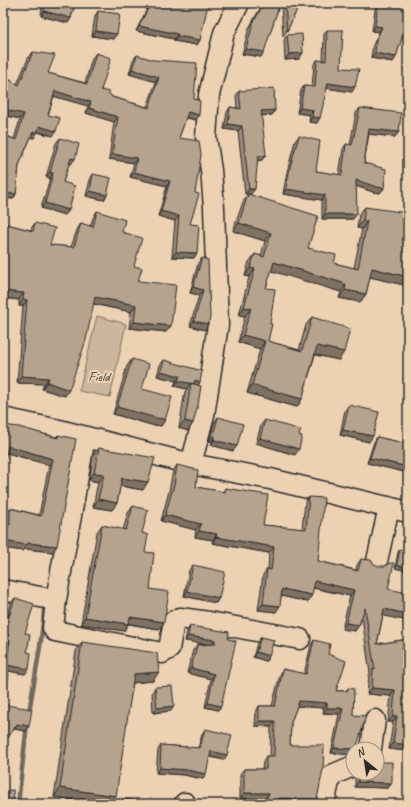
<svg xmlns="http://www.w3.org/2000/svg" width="411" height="807" font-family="Caveat,sans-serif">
	<rect width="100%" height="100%" fill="#ecd1b3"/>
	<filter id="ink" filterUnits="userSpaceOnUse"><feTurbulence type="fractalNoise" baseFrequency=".025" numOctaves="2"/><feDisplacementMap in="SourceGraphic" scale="8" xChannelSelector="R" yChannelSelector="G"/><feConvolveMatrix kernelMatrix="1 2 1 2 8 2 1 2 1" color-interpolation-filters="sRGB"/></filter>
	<g filter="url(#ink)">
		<path fill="#cdb69d" stroke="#7c7064" d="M97 316 126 324 110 397 79 391Z"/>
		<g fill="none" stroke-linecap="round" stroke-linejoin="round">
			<path stroke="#72685d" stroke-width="4.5" d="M29 713C31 696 48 613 43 604
				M18 804 27 724"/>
			<defs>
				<path id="minor" d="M3 418 59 430 191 464 270 479 408 512
					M191 464 204 415 218 325 214 208 211 170 206 137 209 95 224 33 239 3
					M377 561 389 507
					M3 590 56 600 53 628 55 631 162 653 169 649 174 621 180 618 209 622 300 639
					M56 600 85 437
					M371 749 375 720
					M185 804V803
					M324 804 329 782 332 775 353 766"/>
			</defs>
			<use href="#minor" stroke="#2b2b2b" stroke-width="23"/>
			<use href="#minor" stroke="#ecd1b3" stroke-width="20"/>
		</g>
		<path fill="#9d8c7a" stroke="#2b2b2b" d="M42 3H75L71 18 68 23 41 16Z
			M150 3H203L200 40 197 45 174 41V39L136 31Z
			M263 3H280L261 57 242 54 249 28Z
			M281 3H300L287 31 283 36Z
			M376 3H408V35L403 34 396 57 393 62 371 58 373 45 379 32 372 31Z
			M98 11 113 39 92 36 95 16Z
			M327 30 341 68 352 92 327 88 317 123 309 122 310 115 297 113 301 90 304 86 312 87 314 64 317 60 323 61 324 34Z
			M287 35 299 59 285 60 284 40Z
			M33 52 48 73 85 83 92 58 96 53 101 90 112 97 147 107 156 82 129 74 133 60 137 55 194 99 196 120 186 118 179 138 190 224 197 253 194 258 172 257 175 221 158 216 167 186 130 177 134 163 109 159 114 122 86 113 88 106 54 96 48 115 53 136 37 132 34 138 31 137 19 165 16 194 13 199 3 198V142L7 136 14 139 20 119 3 115V76L17 84 29 56Z
			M239 91 275 110 272 115 261 116 262 160 257 161 251 194H249L308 248 334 263 354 268 362 229 357 228 359 214 365 207 404 285 370 277 366 294 360 302 339 298 341 292 271 270 266 288 268 341 299 350 306 325 312 317 339 360 315 355 302 399 297 407 247 393 260 349 238 342 245 316 239 315 249 277 245 276 249 262 255 254 261 256 265 241 233 231 243 202 248 194H245L238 131 224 129 227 112 230 107 237 108 236 96Z
			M360 108 395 137 369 134 364 163 384 188 380 193 373 192 356 186 353 219H322V200L283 194 287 172 295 141 299 136 316 171 339 175 343 149 346 144 350 145 356 113Z
			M60 138 71 164 69 163 63 182 69 210 65 215 41 208 50 178 46 177 56 143Z
			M93 174 104 200 86 196 90 180Z
			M97 211 122 232 134 266 138 281 166 332 129 328 131 312 93 304 65 396 42 389 44 384 17 383 23 306H19V300L3 298V223L30 230 35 223 50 245 71 247 77 230 81 223 90 227 93 218Z
			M202 258 208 324 205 330 190 326 199 295 190 293 198 263Z
			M132 359 142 389 165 420 161 426 156 425 155 426 113 414 127 366Z
			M164 360 200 382 198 385 193 423 188 431 179 428 185 391 187 389 174 386 176 381 157 376 160 365Z
			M349 405 369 442 340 435 345 410Z
			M218 417 233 451 211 445 212 442 209 441 214 423Z
			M265 420 295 455 256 443 261 425Z
			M3 425 57 437 58 435 53 552 25 549 23 551 5 548 6 514 10 508 39 515 49 465 7 453Z
			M377 437 408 444V473L367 463 374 442Z
			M99 448 143 490 120 486 117 503 112 510 93 507 98 482 89 480 93 455Z
			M177 465 196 487 223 492 225 488 263 525 302 529 305 503 309 497 318 561 356 570 357 565 361 559 388 589 408 621 383 615 377 644 408 639V750L407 751 389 749 393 722H388L391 696 367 694 369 675 370 674 362 618 359 625 355 631 342 629 350 596 313 588 308 602 281 596 276 612 258 610 263 575 267 569 268 570 269 553 212 543 213 540 195 537 196 530 161 521 169 491 173 471Z
			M133 506 142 533 145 552 150 589 164 622 159 629 128 624 124 631 81 624 97 532 102 525 123 530 128 513Z
			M400 549 407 571 395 568 398 552Z
			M193 565 219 598 216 603 184 596 189 570Z
			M15 598 25 633 27 652 25 674 3 670V665L7 645 4 644 5 639H3V616H8L11 603Z
			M190 626 228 639 221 706 218 710 205 707 211 679 187 673 193 650 197 645 209 644 185 641 187 631Z
			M261 637 269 656 266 661 253 657 257 643Z
			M314 640 328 654 336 691H346L348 688 353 715V754L352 755 331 753 339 714 323 713 324 708 297 706 291 722 290 745 317 799 313 804H263L265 799 240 798V774L244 769H262L263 761 266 756H270L271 727 255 726 256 712 259 706H272L280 675 283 669 304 674 311 645Z
			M82 642 153 681 133 683 110 804H105L54 797 76 651Z
			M155 687 171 711 153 713 152 693Z
			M6 705 26 731 14 729 3 745V709Z
			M205 729 224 760 210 757 203 779 184 775 156 773 158 750 161 745 198 748 202 734Z
			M358 773H377L392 783 388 788 355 787V778Z
			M122 799 151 804H119Z"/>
		<path fill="#7f7263" stroke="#2b2b2b" d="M44 11 71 18 68 23 41 16Z
			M139 26 178 34 174 39 136 31Z
			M375 26 382 27 379 32 372 31Z
			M405 28 408 29V35L402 33Z
			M96 31 117 34 113 39 92 36Z
			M177 36 200 40 197 45 174 41Z
			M246 49 264 52 261 57 242 54Z
			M303 53 299 59 285 60 289 54Z
			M375 53 396 57 393 62 371 58Z
			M132 69 159 77 156 82 129 74Z
			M328 83 355 87 352 92 325 88Z
			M55 91 91 102 88 106 52 96Z
			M89 108 118 117 114 122 86 113Z
			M300 108 313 110 310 115 297 113Z
			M3 109 24 114 20 119 3 115Z
			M275 110 272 115 257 116 261 111Z
			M188 112 199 115 196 120 185 117Z
			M312 117 320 118 317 123 309 122Z
			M228 124 242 126 238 131 224 129Z
			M39 126 56 131 53 136 36 131Z
			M369 129 399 132 395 137 366 134Z
			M33 132 37 133 34 138 30 137Z
			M112 154 137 158 134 163 109 159Z
			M266 155 262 160 254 161 258 156Z
			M71 158 75 159 71 164 67 163Z
			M50 172 53 173 50 178 46 177Z
			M134 172 170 181 167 186 130 177Z
			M356 180 384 188 380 193 373 192 353 185Z
			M249 189H255L251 194H245Z
			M286 189 325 195 322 200 283 194Z
			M90 191 107 195 104 200 86 196Z
			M3 193 16 194 13 199 3 198Z
			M45 203 69 210 65 215 41 208Z
			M161 211 179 216 175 221 158 216Z
			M325 214H357L353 219H322Z
			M363 220 367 221 362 229 357 228Z
			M239 223 271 233 265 241 233 231Z
			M176 252 197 253 194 258 172 257Z
			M274 262 346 284 341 292 268 270Z
			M250 268 255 269 249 277 245 276Z
			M372 268 408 277V279L404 285 366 276Z
			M193 287 203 290 199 295 190 293Z
			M345 290 366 294 360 302 339 298Z
			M3 291 24 293 19 300 3 298Z
			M95 297 136 305 131 312 90 303Z
			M23 299 27 300 23 306H19Z
			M244 307 251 308 245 316 239 315Z
			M194 321 208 324 205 330 190 326Z
			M134 322 171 326 166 332 129 328Z
			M243 335 265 341 260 349 238 342Z
			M317 346 344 352 339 360 312 354Z
			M161 371 180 376 176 381 157 376Z
			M21 376 49 378 44 384 17 383Z
			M195 380 200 382 197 387 193 386Z
			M178 381 190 383 187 389 174 386Z
			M47 382 69 390 65 396 42 389Z
			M252 385 302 399 297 407 247 393Z
			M117 407 160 418 165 420 161 426 156 425 155 426 113 414Z
			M185 421 193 423 188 431 179 428Z
			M343 430 373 436 369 442 340 435Z
			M213 436H215L212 442 209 441Z
			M260 438 299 449 295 455 256 443Z
			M214 440 237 446 233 451 211 445Z
			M8 446 53 459 49 465 4 452Z
			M370 458 408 467V473L367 463Z
			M94 473 104 474 98 482 89 480Z
			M122 478 148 482 143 490 117 485Z
			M98 499 117 503 112 510 93 507Z
			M165 515 201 524 196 530 161 521Z
			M199 531 217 534 213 540 195 537Z
			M216 537 274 547 269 553 212 543Z
			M9 542 28 543 57 546 53 552 25 549 23 551 3 548V543Z
			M397 565 408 568V570L407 571 395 568Z
			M315 581 354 590 350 596 310 587Z
			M282 589 312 595 308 602 278 595Z
			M187 591 219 598 216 603 184 596Z
			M263 604 280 606 276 612 258 610Z
			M384 609 408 614V621L380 615Z
			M85 617 128 624 124 631 81 624Z
			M130 617 164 622 159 629 125 623Z
			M346 623 359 625 355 631 342 629Z
			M3 634H8L5 639H3Z
			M188 636 215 640 212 645 185 641Z
			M7 640H10L7 645 4 644Z
			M256 652 269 656 266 661 253 657Z
			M6 665 29 669 25 674 3 670V669Z
			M191 668 214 674 211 679 187 673Z
			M159 672 153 681 128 683 134 674Z
			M372 688 395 690 391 696 367 694Z
			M299 701 327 703 324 708 295 706Z
			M208 703 221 706 218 710 205 707Z
			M174 706 171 711 153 713 157 708Z
			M327 708H343L339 714 323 713Z
			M393 716H397L393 722H388Z
			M259 721H275L271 727 255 726Z
			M17 724 29 726 26 731 14 729Z
			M393 743 408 745V750L407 751 389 749Z
			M334 748 353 749V754L352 755 331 753Z
			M211 751 227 755 224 760 208 756Z
			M160 768 187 770 206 774 203 779 184 775 156 773Z
			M358 782 392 783 388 788 355 787Z
			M60 788 116 796 110 804H105L54 797Z
			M244 793H269L265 799 240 798Z
			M279 798 317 799 313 804H275Z"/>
		<path fill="#b6a38e" stroke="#2b2b2b" d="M45 3H75L71 18 44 11Z
			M151 3H203L208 4 200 40 177 36 178 34 139 26Z
			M264 3H280L264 52 246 49 253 23Z
			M285 3H300L287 31Z
			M378 3H408V29L405 28 396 57 375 53 376 40 382 27 375 26Z
			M98 11 120 14 117 34 96 31Z
			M327 30H343L341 68 359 69 355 87 328 83 320 118 312 117 313 110 300 108 304 86 315 87 317 60 326 61Z
			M302 34 303 53 289 54 287 35Z
			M33 52 55 55 48 73 87 84 96 53 111 58 101 90 109 92V94L112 96V97L149 108 159 77 132 69 137 55 154 60 197 63 194 99 200 101 199 115 188 112 179 138 199 141 201 155 195 193 199 194 190 224 199 225 197 253 176 252 179 216 161 211 170 181 134 172 137 158 112 154 118 117 89 108 91 102 55 91 48 115 60 118 56 131 39 126 37 133 33 132 19 165 16 194 3 193V145L7 136 16 140 24 114 3 109V76L19 85Z
			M274 88 275 110 261 111 266 155 258 156 255 189H249L242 126 228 124 230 107 241 109 239 91Z
			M360 108 401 113 399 132 369 129 364 163 386 169 384 188 377 187 356 180 357 214H325V195L286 189 290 167 299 136 320 141 316 171 342 175 346 144 352 145Z
			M60 138 79 144 75 159 71 158 63 182 75 186 69 210 45 203 53 173 50 172Z
			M93 174 111 178 107 195 90 191Z
			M248 194 318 216 308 248 336 255 334 263 358 269 367 221 363 220 365 207 408 213V277L372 268 366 294 345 290 346 284 274 262 266 288 275 289 270 324H272L268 341 302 351 312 317 350 329 344 352 317 346 302 399 252 385 265 341 243 335 251 308 244 307 255 269 250 268 255 254 264 257 271 233 239 223Z
			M97 211 125 220 122 232 142 238 134 266 142 268 138 281 176 285 171 326 134 322 136 305 95 297 86 340 69 390 47 382 49 378 21 376 27 300 23 299 24 293 3 291V223L33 231 35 223 55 228 50 245 74 247 81 223 93 227Z
			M202 258 208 260 210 318 208 324 194 321 203 290 193 287Z
			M132 359 149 364 142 389 172 397 165 420 160 418V419L117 407Z
			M164 360 202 371 200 382 195 380 194 384 178 381 180 376 161 371Z
			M191 383 201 386 198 405 193 423 185 421Z
			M349 405 379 412 373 436 343 430Z
			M218 417 243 424 237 446 214 440 215 436H213Z
			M265 420 301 430 299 435 302 436 299 449 260 438Z
			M3 425 19 427 58 438V435L76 439 57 546 28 543 27 545 9 542 3 543V523L10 525V508L41 516 53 459 8 446 3 469Z
			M377 437 408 444V467L370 458Z
			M99 448 155 458 148 482 122 478 117 503 98 499 104 474 94 473Z
			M177 465 198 470 196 487 225 492V488L268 495 263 525 306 529 309 497 324 498 318 561 358 571 361 559 371 560 374 564 379 566H385L390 563H394L388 589 408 593V614L384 609 377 644 408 639V745L393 743 397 716H393L395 690 372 688 373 669 375 670 365 608 359 625 346 623 354 590 315 581 312 595 282 589 280 606 263 604 267 569 271 570 274 547 216 537 217 534 199 531 201 524 165 515 174 485Z
			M3 484 7 485 5 497 3 496Z
			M133 506 148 510 142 533 148 535 145 552 154 553 150 589 169 592 164 622 130 617 128 624 85 617 102 525 126 530Z
			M400 549 408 551V568L397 565Z
			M193 565 225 572 219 598 187 591Z
			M15 598 34 604 25 633 30 634 27 652 31 653 29 669 6 665 10 640H7L8 634H3V616L9 617Z
			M190 626 229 632 228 639 236 641 221 706 208 703 214 674 191 668 197 645 215 644V640L188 636Z
			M261 637 274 640 269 656 256 652Z
			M314 640 330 644 328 654 346 661 336 691H347L348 688 354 689 353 715 366 716 356 749 334 748 343 708H327V703L299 701 291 722 290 745H324L323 769 317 799 279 798 278 804H264L269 793H244V769H266V756H274L275 721H259V706H275L283 669 306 674Z
			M82 642 157 653 159 672 134 674 116 796 60 788Z
			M3 673 9 674 4 703H3Z
			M172 686 174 706 157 708 155 687Z
			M6 705 32 709 29 726 17 724 3 745V722Z
			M205 729 232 735 227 755 211 751 206 774 187 770 160 768 161 745 200 748Z
			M377 762H392V783L358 782 359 773H377Z
			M13 790 14 804H3V791Z
			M122 799 152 802 151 804H122Z"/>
	</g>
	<g text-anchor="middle" stroke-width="4" stroke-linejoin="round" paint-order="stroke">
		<g font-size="14" fill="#43403c" stroke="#ecd1b3">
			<text x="99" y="381">Field</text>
		</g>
	</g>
	<rect width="411" height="807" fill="none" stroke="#ecd1b3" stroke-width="16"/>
	<rect x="8" y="8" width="395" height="791" fill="none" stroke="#2b2b2b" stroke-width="1.5" filter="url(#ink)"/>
	<g transform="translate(365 761) rotate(330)"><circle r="19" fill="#ecd1b3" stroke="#9f8f7d"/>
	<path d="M0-3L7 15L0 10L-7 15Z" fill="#2b2b2b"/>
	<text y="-6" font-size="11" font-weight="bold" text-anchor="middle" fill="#2b2b2b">N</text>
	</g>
</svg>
